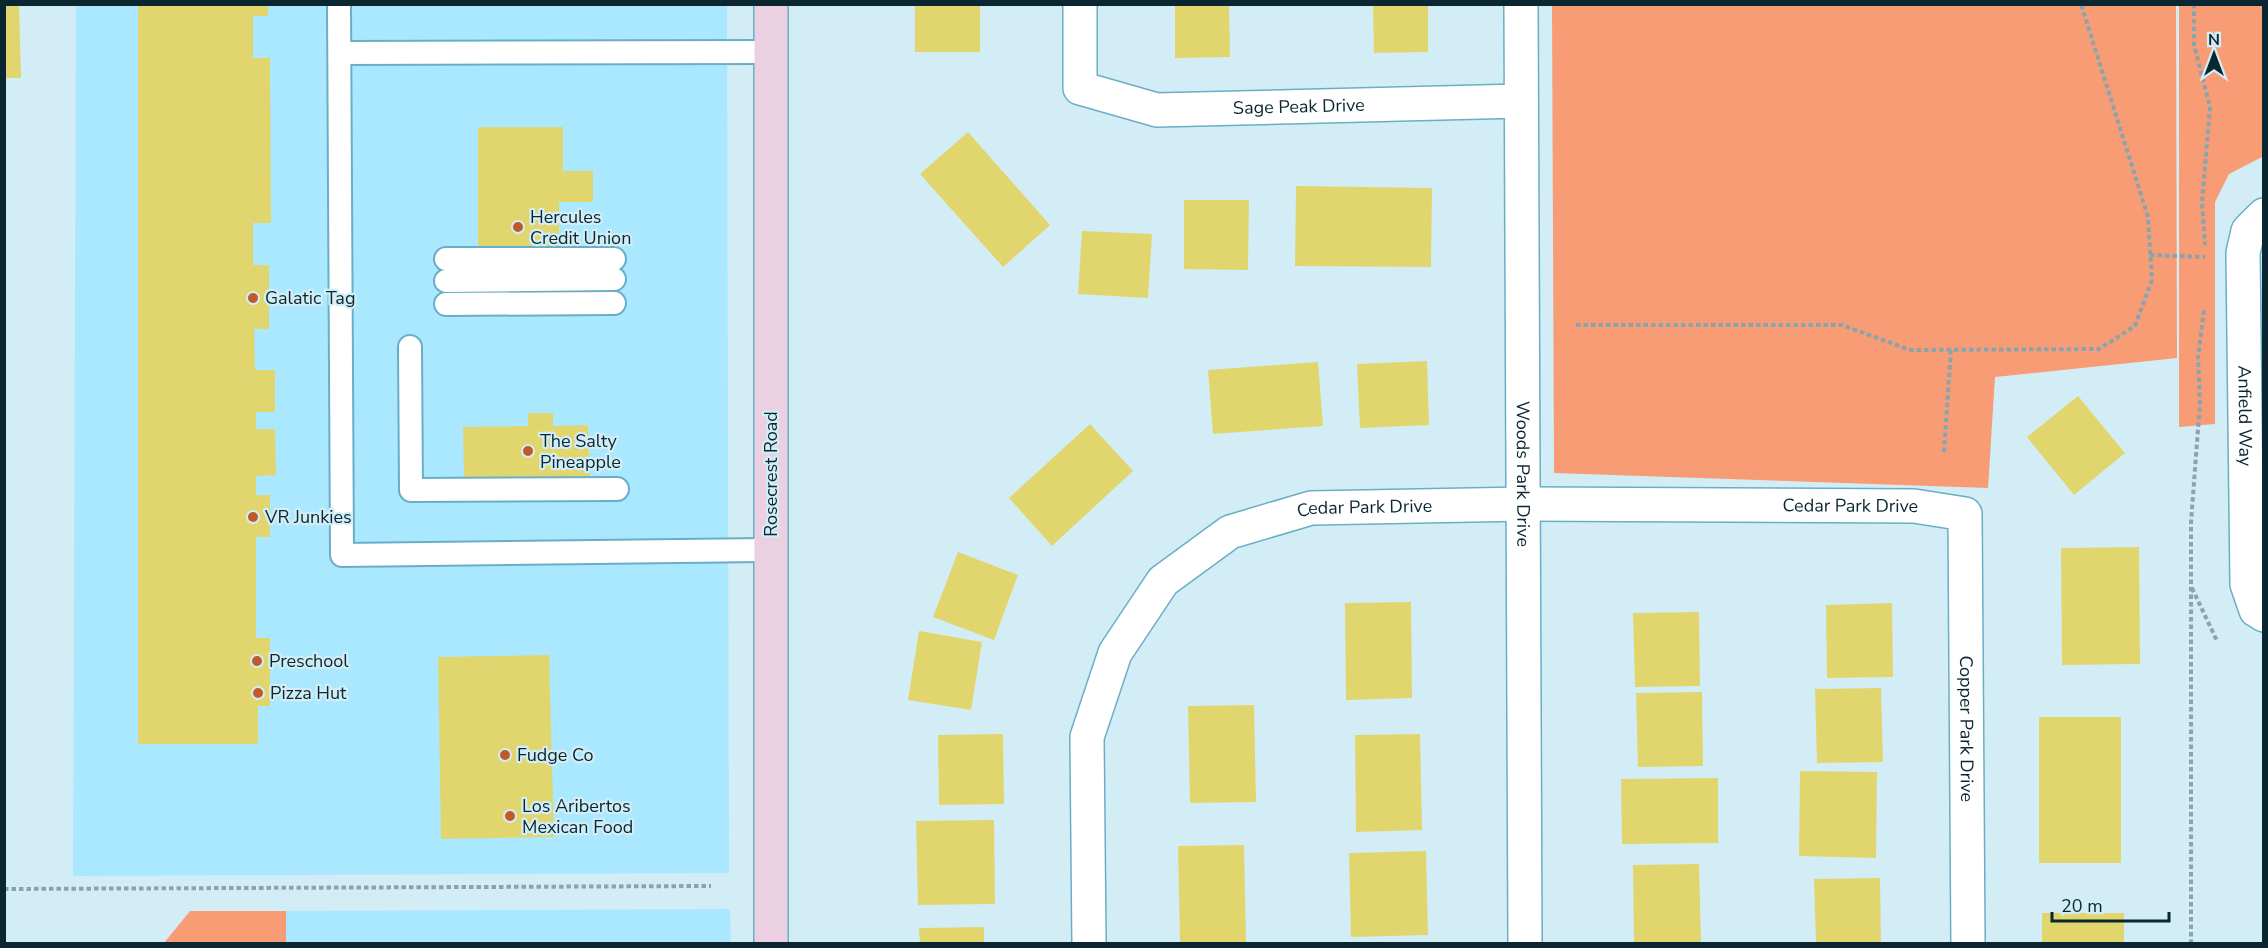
<svg xmlns="http://www.w3.org/2000/svg" width="2268" height="948" font-family="'Nunito Sans',sans-serif">
	<rect width="100%" height="100%" fill="#d3edf7"/>
	<path fill="#aae8ff" d="M76 5H727L729 873 73 876Z
		M730 909 731 943H286V911Z"/>
	<path fill="#f89c75" d="M1552 5H2176L2177 358 1995 377 1988 488 1554 473Z
		M2179 5H2263L2264 156 2229 174 2215 202V424L2179 427Z
		M190 911H286V943H164Z"/>
	<path fill="#e1d66d" d="M4 4H19L21 78H4Z
		M138 4H268V16H253V58H270L271 223H253V265H269V329H254L255 370H275V412H256V429H275L276 475 256 476V495H270V537H256V638H270V706H258V744H138Z
		M915 4H980V52H915Z
		M1175 4H1229L1230 57 1175 58Z
		M1373 4H1428V52L1374 53Z
		M478 127H563V171H593V202H559V301L508 302V251H478Z
		M968 132 1050 225 1003 267 920 174Z
		M1296 186 1432 188 1431 267 1295 266Z
		M1184 200H1249L1248 270 1184 269Z
		M1082 231 1152 234 1148 298 1078 294Z
		M1427 361 1429 425 1360 428 1357 364Z
		M1318 362 1323 426 1213 434 1208 370Z
		M2078 396 2125 453 2074 495 2027 437Z
		M528 413H553V426L588 425 590 476 464 479 463 427 528 426Z
		M1090 424 1133 471 1052 546 1009 498Z
		M2139 547 2140 664 2062 665 2061 548Z
		M958 552 1018 575 994 640 933 617Z
		M1411 602 1412 698 1346 700 1345 603Z
		M1892 603 1893 677 1827 678 1826 605Z
		M1699 612 1700 686 1635 687 1633 613Z
		M919 631 982 642 971 710 908 700Z
		M549 655 554 837 441 839 438 657Z
		M1881 688 1883 762 1817 763 1815 689Z
		M1702 692 1703 766 1638 767 1636 693Z
		M1254 705 1256 802 1190 803 1188 706Z
		M2039 717H2121V863H2039Z
		M1003 734 1004 804 939 805 938 735Z
		M1420 734 1422 830 1356 832 1355 735Z
		M1800 771 1877 772 1876 858 1799 856Z
		M1718 778V843L1622 844 1621 779Z
		M994 820 995 904 918 905 916 821Z
		M1244 845 1246 942 1180 943 1178 846Z
		M1426 851 1428 935 1351 937 1349 853Z
		M1699 864 1701 944H1634L1633 865Z
		M1880 878 1881 944H1816L1814 879Z
		M2042 913H2124V944H2042Z
		M984 927V944H920L919 928Z"/>
	<g fill="none" stroke-linecap="round" stroke-linejoin="round">
		<defs>
			<path id="service" d="M339 4 342 555 771 550
				M340 53 771 52
				M446 259H614
				M446 281 614 279
				M446 304 614 303
				M410 347 411 490 617 489"/>
			<g id="minor">
				<path id="s1" d="M1080 4V88L1157 110 1521 101"/>
				<path id="s2" d="M1521 4 1525 944"/>
				<path id="s3" d="M2264 215 2248 231 2243 253 2247 584 2256 610 2264 615"/>
				<path id="s4" d="M1089 944 1087 737 1115 653 1163 581 1230 532 1311 508 1525 504 1914 506 1965 514 1968 944"/>
			</g>
			<path id="secondary" d="M771 4V944"/>
		</defs>
		<use href="#service" stroke="#6aaec6" stroke-width="26"/>
		<use href="#minor" stroke="#6aaec6" stroke-width="36"/>
		<use href="#secondary" stroke="#6aaec6" stroke-width="36"/>
		<path stroke="#89a4ae" stroke-width="4" stroke-dasharray="4.5 3" stroke-linecap="butt" d="M2194 4V45L2210 107 2202 202 2205 245
			M2150 255 2205 257
			M1576 325H1842L1910 350 2099 349 2135 326 2152 280 2148 217 2081 4
			M1944 452 1951 349
			M2192 588 2217 641
			M4 889 711 886
			M2191 944V522L2200 403 2198 357 2204 310"/>
		<use href="#service" stroke="#fff" stroke-width="22"/>
		<use href="#minor" stroke="#fff" stroke-width="33"/>
		<use href="#secondary" stroke="#ebd0e1" stroke-width="33"/>
	</g>
	<g fill="#bf5a2a" stroke="#d3edf7" stroke-width="2">
		<circle cx="518" cy="227" r="6"/>
		<circle cx="253" cy="298" r="6"/>
		<circle cx="528" cy="451" r="6"/>
		<circle cx="253" cy="517" r="6"/>
		<circle cx="257" cy="661" r="6"/>
		<circle cx="258" cy="693" r="6"/>
		<circle cx="505" cy="755" r="6"/>
		<circle cx="510" cy="816" r="6"/>
	</g>
	<g text-anchor="middle" stroke-width="4.5" stroke-linejoin="round" paint-order="stroke">
		<g font-size="18" fill="#0a2731" stroke="#d3edf7">
			<text dy="6" stroke="none"><textPath href="#s1" startOffset="306">Sage Peak Drive</textPath></text>
			<text dy="6" stroke="none"><textPath href="#s3" startOffset="208">Anfield Way</textPath></text>
			<text transform="translate(771 474) rotate(-90)" y="6">Rosecrest Road</text>
			<text dy="6" stroke="none"><textPath href="#s2" startOffset="470">Woods Park Drive</textPath></text>
			<text dy="6" stroke="none"><textPath href="#s4" startOffset="1089">Cedar Park Drive</textPath></text>
			<text dy="6" stroke="none"><textPath href="#s4" startOffset="603">Cedar Park Drive</textPath></text>
			<text dy="6" stroke="none"><textPath href="#s4" startOffset="1419">Copper Park Drive</textPath></text>
		</g>
		<g font-size="18" fill="#0a2731" stroke="#d3edf7" text-anchor="start">
			<text x="530" y="223">Hercules<tspan x="530" dy="21">Credit Union</tspan></text>
			<text x="265" y="304">Galatic Tag</text>
			<text x="540" y="447">The Salty<tspan x="540" dy="21">Pineapple</tspan></text>
			<text x="265" y="523">VR Junkies</text>
			<text x="269" y="667">Preschool</text>
			<text x="270" y="699">Pizza Hut</text>
			<text x="517" y="761">Fudge Co</text>
			<text x="522" y="812">Los Aribertos<tspan x="522" dy="21">Mexican Food</tspan></text>
		</g>
	</g>
	<rect width="2268" height="948" fill="none" stroke="#0a2731" stroke-width="12"/>
	<g transform="translate(2214 54)" stroke="#d3edf7" stroke-width="4.5" paint-order="stroke">
	<path d="M0-4.5L10 22L0 15L-10 22Z" fill="#0a2731"/>
	<text y="-9" font-size="16" font-weight="bold" text-anchor="middle" fill="#0a2731">N</text>
	</g>
	<path d="M2052 912v9h117v-9" fill="none" stroke="#0a2731" stroke-width="3"/>
	<text x="2061" y="912" font-size="18" fill="#0a2731" stroke="#d3edf7" stroke-width="4.5" paint-order="stroke">20 m</text>
</svg>
